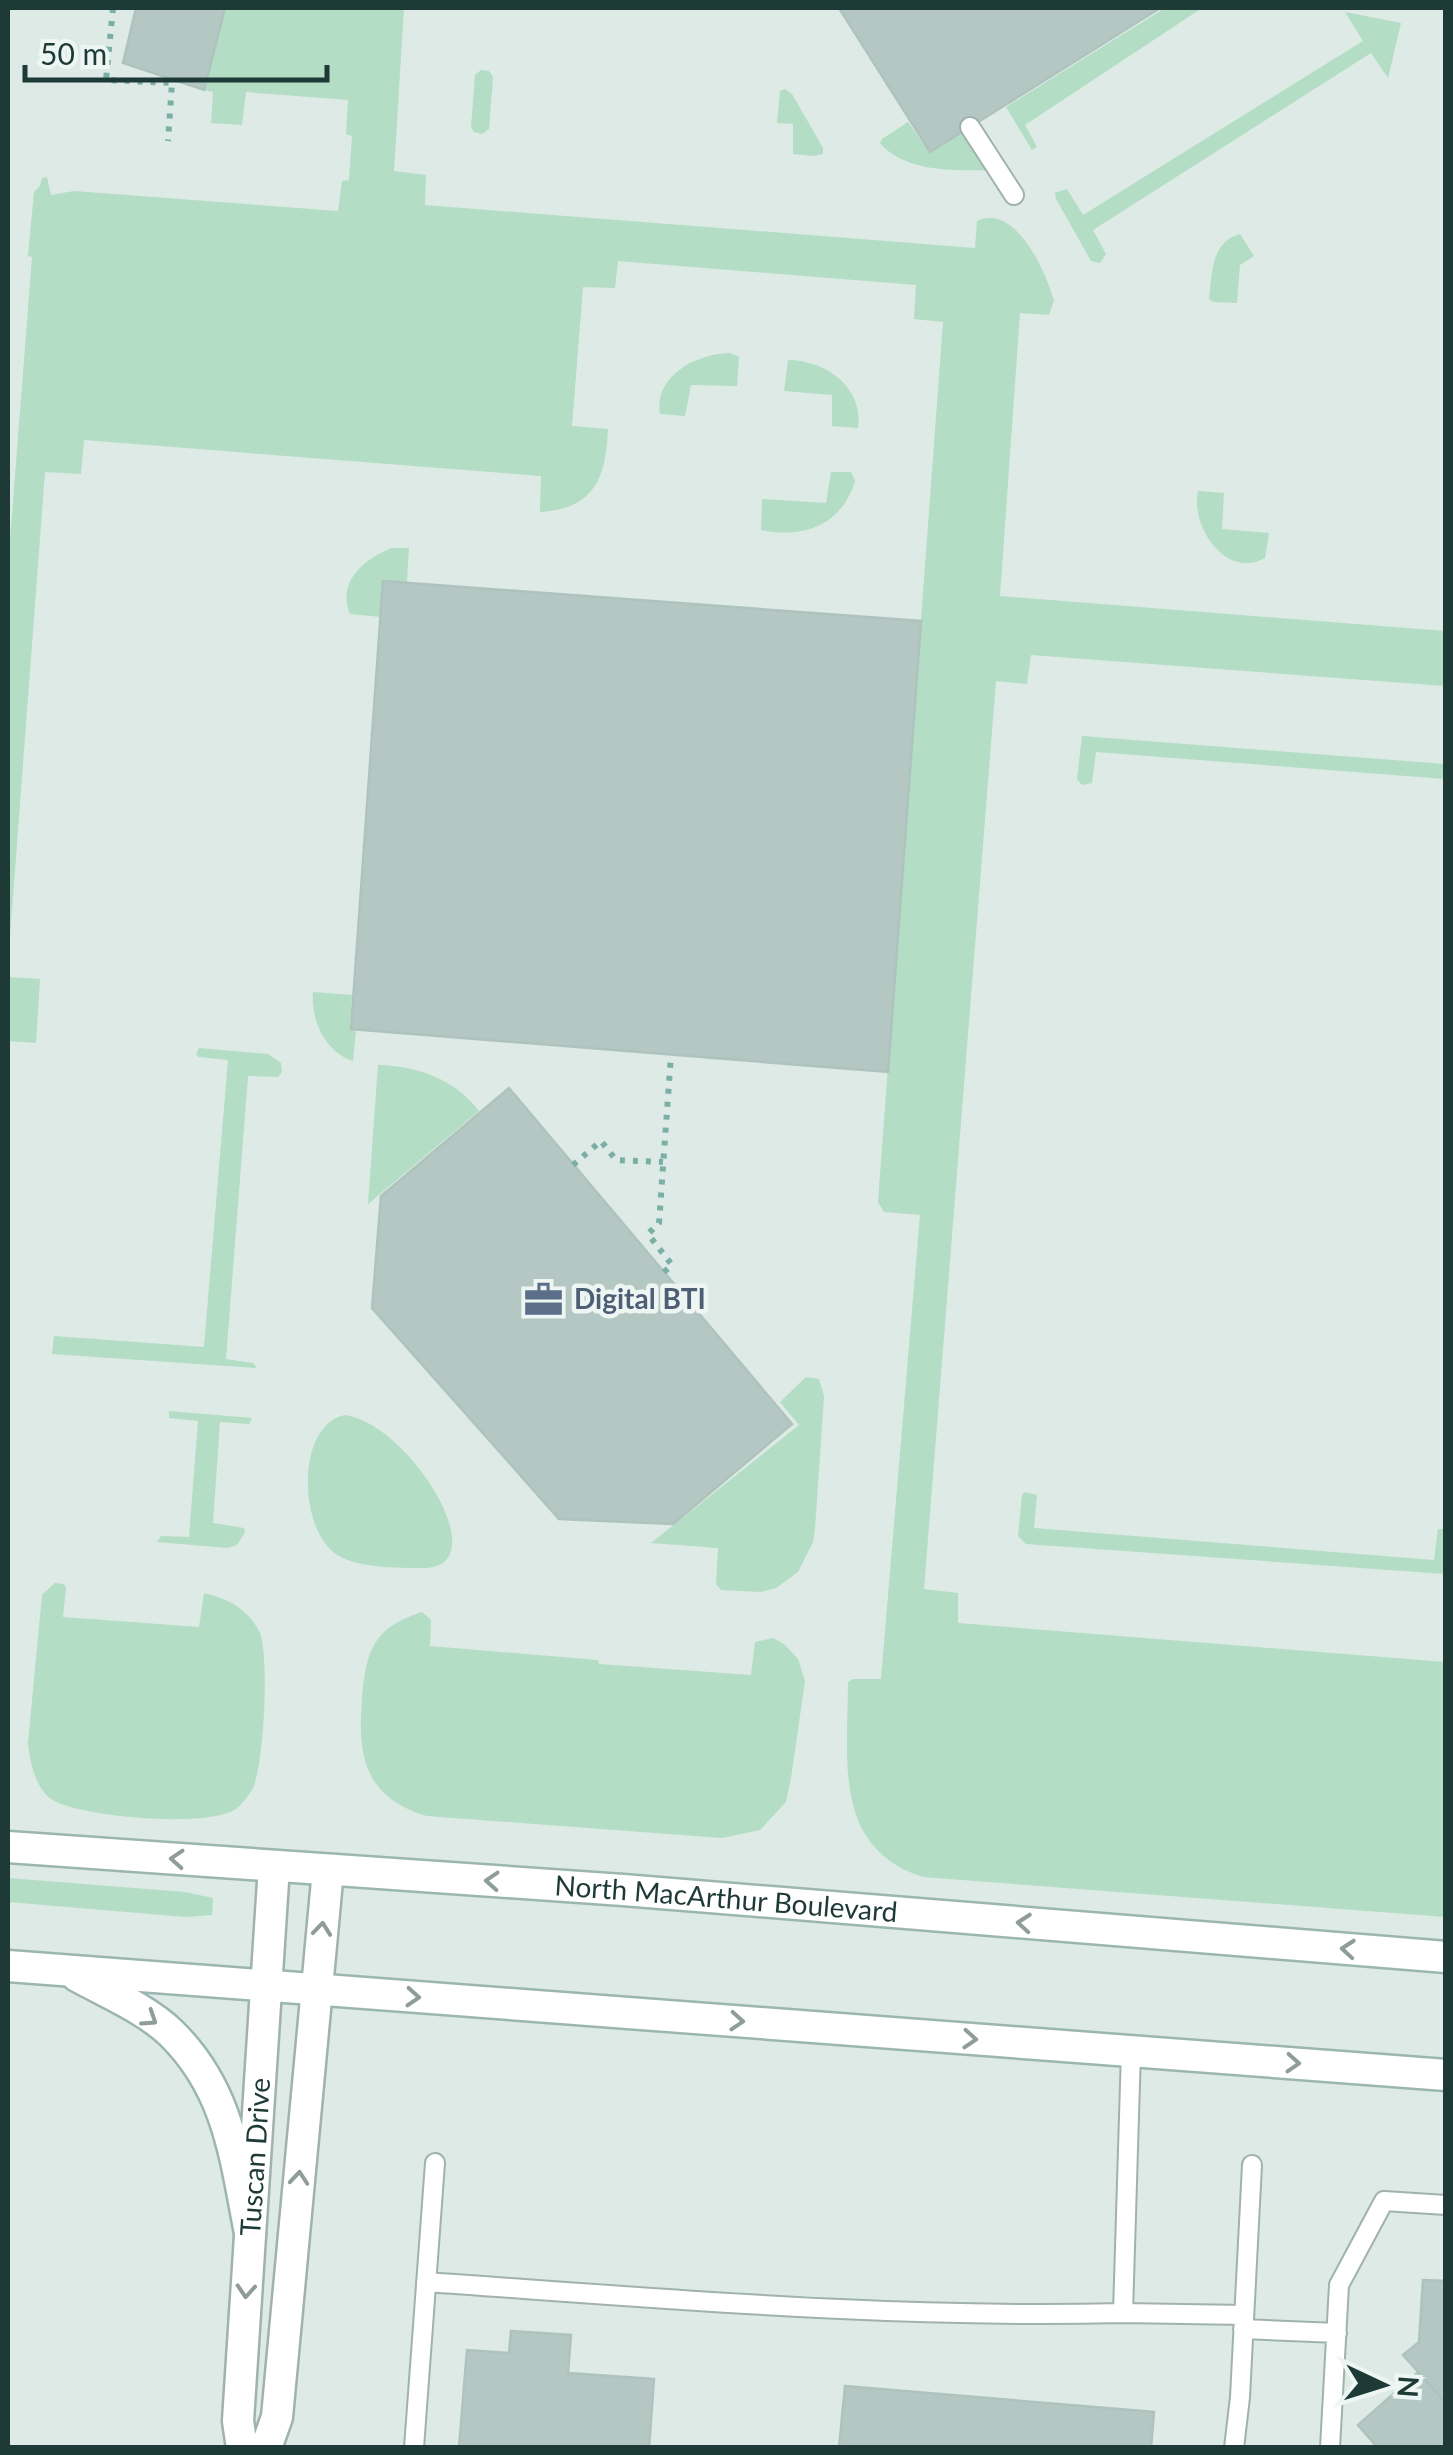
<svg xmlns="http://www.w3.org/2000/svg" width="1453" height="2455" font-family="Lato,sans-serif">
	<rect width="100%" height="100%" fill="#ddeae6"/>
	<path fill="#b3ddc4" d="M225 8H404L394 171 426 175 425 205 975 248 977 221C1016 203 1046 272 1054 301L1049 315 1020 313 1000 596 1445 631V686L1031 655 1027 684 996 681 924 1589 958 1593V1623L1445 1662V1917L923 1877C832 1848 848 1759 848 1682L853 1679H881L920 1215 884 1212 878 1202 943 322 914 319 916 285 618 261 615 288 583 287 572 426 608 429C606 477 595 509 540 512L541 476 84 440 81 474 45 472 8 963V566L32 257 28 256 34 192 40 186 42 178 47 177 51 195 74 191 338 211 342 181 349 180 352 136 346 134 348 100 246 92 242 125 211 123 213 92 204 90Z
		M1165 8H1202L1025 125 1037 147 1032 150 1006 107Z
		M1345 12 1401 23 1388 78 1371 53 1093 230 1106 254 1100 263 1091 261 1056 199 1055 193 1067 189 1083 215 1363 41Z
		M481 70 489 71 493 77 489 129 482 134 474 132 471 127 475 75Z
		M785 89 792 94 823 148V154L814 156 793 154V124L777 123 780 91Z
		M908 122 930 153 971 128 990 170C956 171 904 172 880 143L882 139Z
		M1240 234 1254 256 1240 265 1237 303 1213 302 1209 299C1212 273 1211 242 1240 234Z
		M730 353 739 357 737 386 691 385 685 416 660 414C653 376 698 353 730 353Z
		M788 360C825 360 864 387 858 428L832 426V395L784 391Z
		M831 472H851L855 481C842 525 803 539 761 530L762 499 826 503Z
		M1198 491 1224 493 1222 529 1269 533 1265 558C1226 580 1190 526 1198 491Z
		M391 548H409L407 582 385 581 381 617 350 614C337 582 363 560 391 548Z
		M1082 736 1445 764V779L1096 752 1092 783 1082 785 1077 779Z
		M8 977 40 979 36 1043 8 1041Z
		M313 992 352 995 350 1029 356 1031 353 1061C325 1052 311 1021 313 992Z
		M199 1048 268 1054 281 1063 282 1072 278 1077 248 1076 226 1359 253 1363 257 1368 52 1354 54 1336 204 1347 228 1060 199 1057 196 1054Z
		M378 1065C417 1066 455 1079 479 1111L368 1204Z
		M806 1377 819 1379 824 1396 815 1529 813 1542 798 1572 776 1588 761 1592 721 1590 716 1584 718 1548 651 1543 799 1425 780 1402Z
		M169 1411 252 1418 249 1424 220 1422 213 1523 244 1528 245 1532 237 1545 227 1548 157 1542 161 1536 189 1537 198 1421 169 1418Z
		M345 1415C410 1424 500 1569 422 1568 398 1568 360 1568 339 1556 298 1533 295 1425 345 1415Z
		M1025 1492 1037 1495 1034 1528 1434 1560 1438 1529H1445V1574L1026 1544 1018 1536 1022 1495Z
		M55 1583 64 1584 66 1588 63 1617 199 1627 204 1593C227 1598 248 1609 259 1631 270 1652 264 1769 252 1790 249 1795 242 1804 237 1808 212 1829 77 1817 51 1799 35 1787 30 1762 28 1743L42 1595Z
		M422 1612 431 1620 430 1646 598 1660 599 1664 751 1675 755 1642 773 1638 784 1644 798 1659 805 1681 791 1778 786 1802 760 1830 722 1838 427 1816C366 1798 357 1758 362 1700 366 1652 372 1628 422 1612Z
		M8 1878 185 1892 213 1898 212 1915 186 1917 8 1902Z"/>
	<path fill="#b5c7c2" stroke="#afc3be" stroke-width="2.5" d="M136 8H225L204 90 123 63Z
		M839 8H1160L930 152Z
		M383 581 921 621 888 1072 351 1029Z
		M509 1088 792 1424 673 1524 559 1519 372 1308 381 1196Z
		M1423 2280 1446 2281V2403L1403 2355 1419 2342Z
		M511 2331 571 2335 568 2373 654 2379 649 2448H459L467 2350 509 2353Z
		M1418 2372 1446 2403V2448H1378L1358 2425Z
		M845 2386 1154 2412 1151 2448H839Z"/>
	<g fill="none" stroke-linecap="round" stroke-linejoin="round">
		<defs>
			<path id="service" d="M970 127 1014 195
				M1131 2051 1123 2313 1244 2315
				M426 2282C658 2298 890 2319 1123 2313
				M1243 2329 1337 2333
				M414 2448 435 2163
				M1234 2448 1240 2397 1252 2165
				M1330 2448 1339 2285 1384 2201 1446 2205"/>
			<g id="tertiary">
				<path id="s1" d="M242 2448 238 2421 274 1866"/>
				<path d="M266 2448 277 2417 328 1870"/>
			</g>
			<g id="secondary">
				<path id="s2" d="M8 1847 623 1890 1446 1957"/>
				<path d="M8 1966 1446 2075"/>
				<path d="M77 1976C108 1993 146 2009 171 2033 229 2090 235 2157 250 2233"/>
			</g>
		</defs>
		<use href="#service" stroke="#a0b2ae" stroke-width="22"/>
		<use href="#tertiary" stroke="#a0b2ae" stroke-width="35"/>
		<use href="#secondary" stroke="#9bb6b0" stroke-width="35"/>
		<path stroke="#7bafa6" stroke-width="6" stroke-dasharray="5 8" stroke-linecap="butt" d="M113 8 106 80 172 83 168 141
			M573 1165 601 1141 616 1160 663 1162
			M664 1272 672 1265 648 1234 659 1223 671 1055"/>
		<use href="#service" stroke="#fff" stroke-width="18"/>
		<use href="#tertiary" stroke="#fff" stroke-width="30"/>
		<use href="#secondary" stroke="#fff" stroke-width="30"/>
	</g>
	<defs><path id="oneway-chevron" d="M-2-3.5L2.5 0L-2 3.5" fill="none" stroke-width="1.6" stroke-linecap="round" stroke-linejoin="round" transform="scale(2.5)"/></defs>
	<g stroke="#8e9c9a">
		<use href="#oneway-chevron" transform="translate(177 1859) rotate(-176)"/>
		<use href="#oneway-chevron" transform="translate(492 1881) rotate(-176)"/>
		<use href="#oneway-chevron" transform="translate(1024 1923) rotate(-175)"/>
		<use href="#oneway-chevron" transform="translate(322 1929) rotate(-84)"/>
		<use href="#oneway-chevron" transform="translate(1348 1949) rotate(-175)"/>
		<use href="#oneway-chevron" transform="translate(413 1997) rotate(4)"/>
		<use href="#oneway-chevron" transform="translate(150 2019) rotate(33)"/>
		<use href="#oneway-chevron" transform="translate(737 2021) rotate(4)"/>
		<use href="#oneway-chevron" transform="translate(970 2039) rotate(4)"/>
		<use href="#oneway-chevron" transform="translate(1293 2063) rotate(4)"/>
		<use href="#oneway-chevron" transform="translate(299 2178) rotate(-85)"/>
		<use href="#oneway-chevron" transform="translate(246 2291) rotate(94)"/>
	</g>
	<defs>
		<symbol id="office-bare" viewBox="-9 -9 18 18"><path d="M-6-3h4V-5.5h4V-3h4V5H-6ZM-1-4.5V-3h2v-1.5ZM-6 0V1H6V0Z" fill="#5c6f8a" stroke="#edf6f3" stroke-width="2.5" paint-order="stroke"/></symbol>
	</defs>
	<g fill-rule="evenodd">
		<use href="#office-bare" x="516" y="1272" width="55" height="55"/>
	</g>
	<g text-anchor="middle" stroke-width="9" stroke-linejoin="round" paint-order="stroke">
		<g font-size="28" font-weight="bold" fill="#4e5e75" stroke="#edf6f3" text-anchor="start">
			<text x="574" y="1309">Digital BTI</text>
		</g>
		<g font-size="28" fill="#1e3a36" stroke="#edf6f3">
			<text dy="10" stroke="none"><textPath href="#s2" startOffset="720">North MacArthur Boulevard</textPath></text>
			<text dy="10" stroke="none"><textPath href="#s1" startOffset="292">Tuscan Drive</textPath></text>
		</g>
	</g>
	<rect width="1453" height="2455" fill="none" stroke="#1e3a36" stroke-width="20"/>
	<g transform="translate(1383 2385) rotate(94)" stroke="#edf6f3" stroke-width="8" paint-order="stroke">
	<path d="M0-8L18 38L0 25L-18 38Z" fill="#1e3a36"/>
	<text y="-15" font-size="28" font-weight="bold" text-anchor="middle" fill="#1e3a36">N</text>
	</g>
	<path d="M25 65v15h302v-15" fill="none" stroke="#1e3a36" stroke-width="5"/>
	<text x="40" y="65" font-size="30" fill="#1e3a36" stroke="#edf6f3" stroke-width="8" paint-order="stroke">50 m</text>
</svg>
